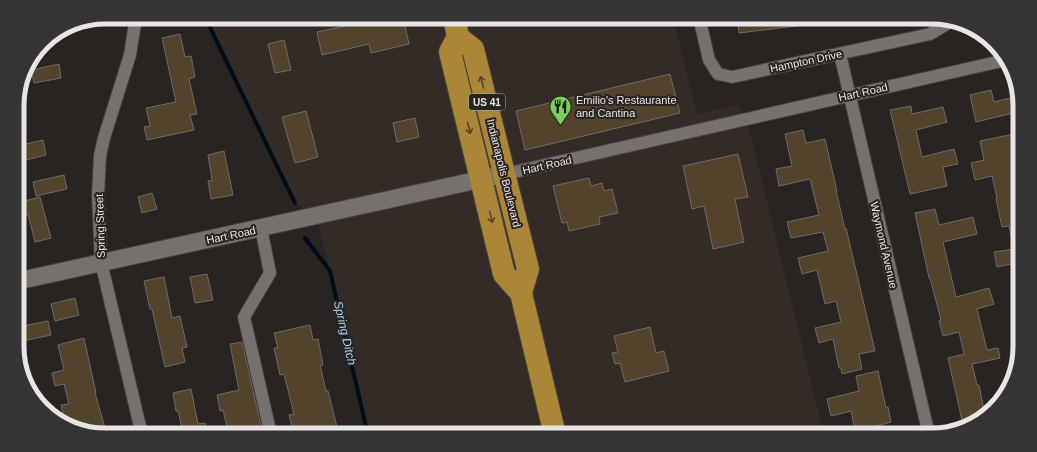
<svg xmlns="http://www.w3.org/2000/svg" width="1037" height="452" font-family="Arial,sans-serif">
	<rect width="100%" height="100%" fill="#272422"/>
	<path fill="#342b26" d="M205 17H673L697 114 739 104 750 131 824 435H370L317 219 295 203Z"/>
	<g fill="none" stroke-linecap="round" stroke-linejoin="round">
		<path stroke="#000c1a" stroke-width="4" d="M205 17 295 203
			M305 238 330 271 368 435"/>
	</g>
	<path fill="#53432c" stroke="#6e6b68" d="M388 17H403L409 44 371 53 369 44 322 55 317 32Z
		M737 17H813V24L739 33Z
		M180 34 185 57 191 56 195 77 189 79 197 114 190 115 194 130 147 140 144 127 150 126 146 108 176 102 162 38Z
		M284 40 291 70 275 73 268 44Z
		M59 64 61 78 34 83 31 70Z
		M670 74 680 113 525 150 516 111Z
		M991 90 994 102 1010 98 1013 113 976 122 970 95Z
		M911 106 912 114 943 107 947 122 916 130 922 157 954 149 958 164 943 167 947 186 910 194 890 110Z
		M306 111 318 157 295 163 282 117Z
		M415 118 419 137 397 142 393 123Z
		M803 130 806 143 825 139 837 191H836L845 229 846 228 875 351 859 354 862 369 842 374 841 368H839L833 339 819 343 815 328 841 322 836 301 825 304 817 270 802 274 798 258 828 251 823 232 791 238 787 222 819 215 810 179 779 186 776 169 792 166 785 134Z
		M1019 133 1020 262 997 267 994 252 1014 249 1009 226 1002 227 996 199 997 198 992 176 975 180 971 163 984 160 980 141Z
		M43 140 46 155 26 160 22 145Z
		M224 151 233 195 211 199 208 181 212 180 208 155Z
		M738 154 748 197 735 199 744 242 713 249 704 206 692 209 683 166Z
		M64 175 67 189 36 196 33 182Z
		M589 178 591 186 602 183 604 191 612 189 618 213 599 217 600 224 569 231 567 222 562 223 553 186Z
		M152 193 157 209 142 213 138 197Z
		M40 197 51 238 35 242 28 214 17 217V203Z
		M935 209 939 225 973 217 977 234 943 242 956 297 989 288 994 304 977 309 987 350 998 348 1000 358 972 364 977 385H979L985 415 962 420 948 358 964 354 959 332 943 336 939 321 941 320 930 278H929L915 213Z
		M207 274 213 300 195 303 190 277Z
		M164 277 172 318 180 316 187 347 182 348 185 362 165 367 152 309H150L144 281Z
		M75 298 79 315 55 321 51 304Z
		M48 321 51 335 18 342V327Z
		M310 325 313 340 318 339 323 365H320L326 391H328L338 431H335L336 435H294L289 415 294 414 284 374 280 375 274 348H278L274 333Z
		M650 327 656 353 664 351 669 371 625 382 620 363 615 364 612 353 618 352 614 336Z
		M84 338 96 393H95L107 435 73 429 71 419 65 421 61 405 69 404 64 384 55 386 52 373 64 370 58 345Z
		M242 342 263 435H229L223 410 220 411 217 395 239 390 230 344Z
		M878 371 886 408 888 407 891 422 876 426 878 435H856L851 411 831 416 827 399 859 391 856 376Z
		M191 389 198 424 205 423 208 435H172L171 431 182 428 178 411H176L173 393Z"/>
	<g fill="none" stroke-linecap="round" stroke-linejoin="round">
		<defs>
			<path id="street" d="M136 17 130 55 104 138 100 156 98 195 101 262 142 435
				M699 17 709 60 718 74 732 77 930 34 945 25 946 20
				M840 54 929 435
				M505 174 1006 60
				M261 228 270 273 244 317 271 435"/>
			<path id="secondary" d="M18 281 505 174"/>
			<path id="highway" d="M454 17 458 37 450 52 504 274 521 293 555 435
				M458 37 473 49 528 269 521 293"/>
		</defs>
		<use href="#street" stroke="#43413f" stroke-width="14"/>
		<use href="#secondary" stroke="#43413f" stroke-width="19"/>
		<use href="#highway" stroke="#43413f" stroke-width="24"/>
		<use href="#street" stroke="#75716f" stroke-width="12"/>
		<use href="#secondary" stroke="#75716f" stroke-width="17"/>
		<use href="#highway" stroke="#aa8636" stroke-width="22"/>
	</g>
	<defs><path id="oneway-shaft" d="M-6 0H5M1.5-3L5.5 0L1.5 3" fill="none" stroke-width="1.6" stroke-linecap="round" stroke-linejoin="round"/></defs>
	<g stroke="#554629">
		<use href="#oneway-shaft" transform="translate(482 82) rotate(-104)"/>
		<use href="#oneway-shaft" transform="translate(469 128) rotate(76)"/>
		<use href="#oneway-shaft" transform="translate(491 217) rotate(76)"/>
	</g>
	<defs>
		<symbol id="restaurant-pin" viewBox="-11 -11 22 30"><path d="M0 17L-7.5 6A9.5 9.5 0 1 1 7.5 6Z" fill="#78d158" stroke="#272422"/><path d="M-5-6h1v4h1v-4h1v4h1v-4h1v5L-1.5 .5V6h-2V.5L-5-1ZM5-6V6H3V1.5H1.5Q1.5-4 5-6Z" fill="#111"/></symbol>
	</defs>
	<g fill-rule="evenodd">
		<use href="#restaurant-pin" x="548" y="94" width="25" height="34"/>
	</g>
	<g text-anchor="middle" stroke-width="4" stroke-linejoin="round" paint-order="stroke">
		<rect fill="#272422" stroke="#aeacaa" stroke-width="1" x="469" y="94" width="36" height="16" rx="3"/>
		<g font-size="10" font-weight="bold" fill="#e8e6e4">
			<text x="487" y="106">US 41</text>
		</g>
		<g font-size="11" fill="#e8e6e4" stroke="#272422">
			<text transform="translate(806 61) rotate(-12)" y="4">Hampton Drive</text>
			<text transform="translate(863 92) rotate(-13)" y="4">Hart Road</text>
			<text transform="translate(547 165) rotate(-13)" y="4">Hart Road</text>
			<text transform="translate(504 173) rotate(76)" y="4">Indianapolis Boulevard</text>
			<text transform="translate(100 226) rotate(-92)" y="4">Spring Street</text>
			<text transform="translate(231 235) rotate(-12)" y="4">Hart Road</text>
			<text transform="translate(884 245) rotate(77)" y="4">Waymond Avenue</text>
		</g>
		<g font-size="11" fill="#e8e6e4" stroke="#272422" text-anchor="start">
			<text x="576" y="104">Emilio's Restaurante<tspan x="576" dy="13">and Cantina</tspan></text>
		</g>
		<g font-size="12" font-style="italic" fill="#a4d1f7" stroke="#272422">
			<text transform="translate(345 333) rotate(77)" y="4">Spring Ditch</text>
		</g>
	</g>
	<path d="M0 0H1037V452H0ZM105 24H932A81 81 0 0 1 1013 105V347A81 81 0 0 1 932 428H105A81 81 0 0 1 24 347V105A81 81 0 0 1 105 24Z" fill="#363432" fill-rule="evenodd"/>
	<path fill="none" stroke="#e8e6e4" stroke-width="5" d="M105 24H932A81 81 0 0 1 1013 105V347A81 81 0 0 1 932 428H105A81 81 0 0 1 24 347V105A81 81 0 0 1 105 24Z"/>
</svg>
